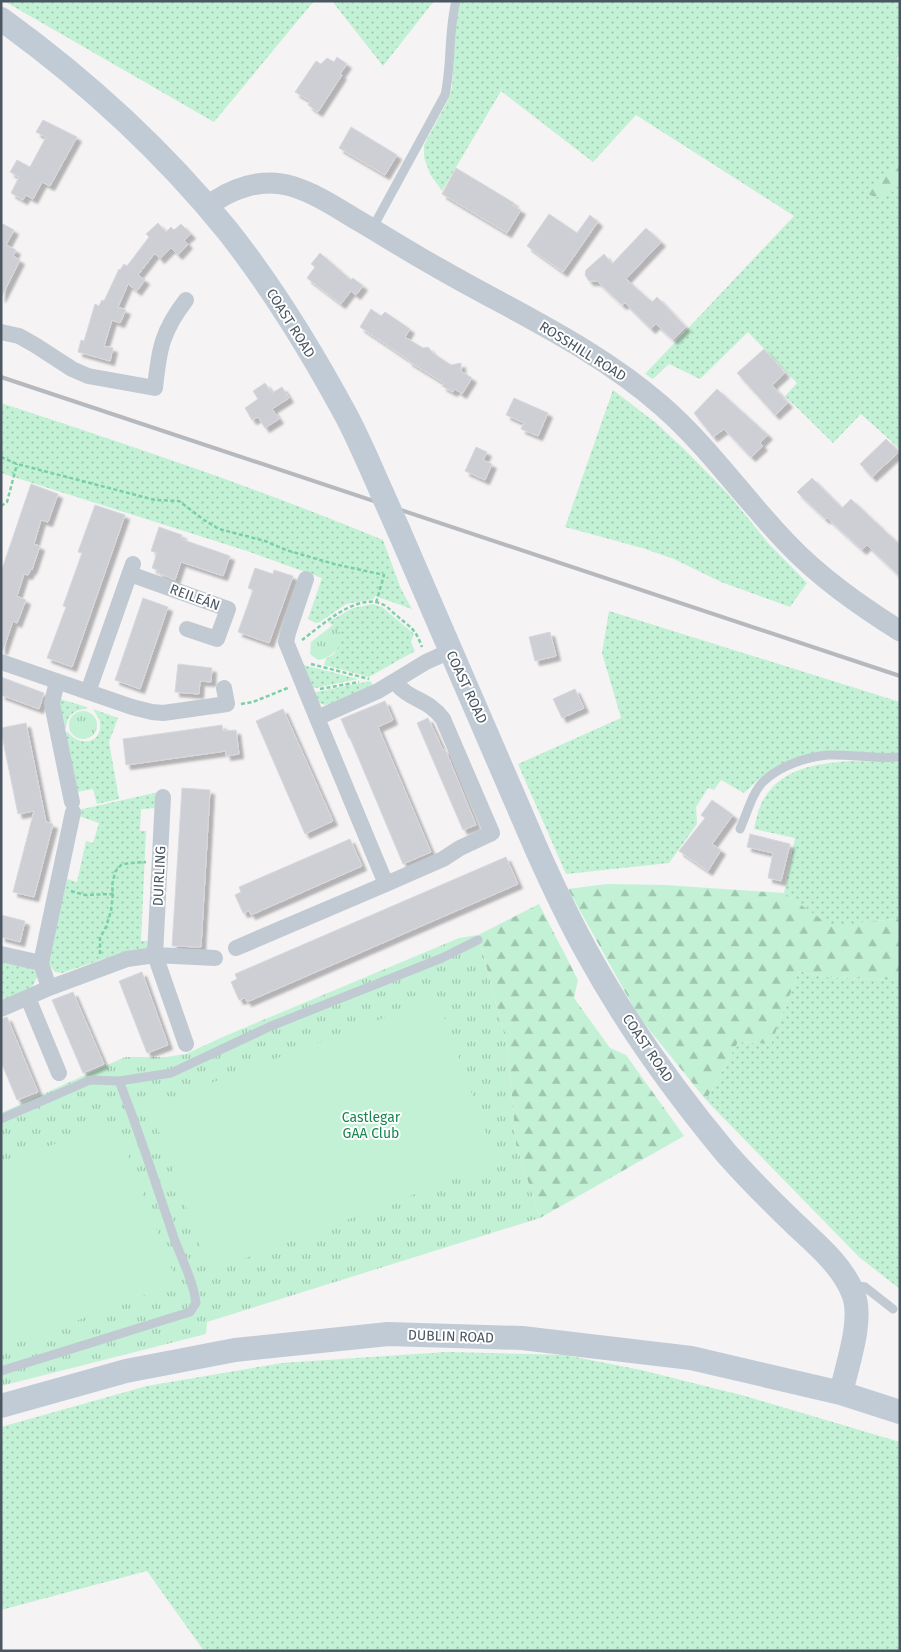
<svg xmlns="http://www.w3.org/2000/svg" width="901" height="1652" font-family="'Fira Sans',sans-serif">
	<defs>
		<pattern id="grass-dots" width="8" height="8" patternUnits="userSpaceOnUse" patternTransform="scale(1.25)"><rect width="8" height="8" fill="#c3f1d5"/><path d="M2 2h.1M6 6h.1" fill="none" stroke="#a0c6b0" stroke-width="1.8" stroke-linecap="round"/></pattern>
		<pattern id="forest-firs" width="22" height="20" patternUnits="userSpaceOnUse" patternTransform="scale(1.25)"><rect width="22" height="20" fill="#c3f1d5"/><path d="M5 1l3.5 6h-7zM16 11l3.5 6h-7z" fill="#a0c6b0"/></pattern>
		<pattern id="park-tufts" width="24" height="20" patternUnits="userSpaceOnUse" patternTransform="scale(1.25)"><rect width="24" height="20" fill="#c3f1d5"/><path d="M3 7l-1-3M5 7V3M7 7l1-3M15 17l-1-3M17 17v-4M19 17l1-3" fill="none" stroke="#a0c6b0"/></pattern>
		<filter id="shadow"><feDropShadow dx="4.5" dy="4.5" stdDeviation="1" flood-color="#0004"/></filter>
	</defs>
	<rect width="100%" height="100%" fill="#f5f3f3"/>
	<path fill="url(#grass-dots)" d="M4 1H314L214 122Z
		M332 1H434L383 66Z
		M460 1H900V54L897 58 900 71V449L861 414 833 443 785 396 797 383 748 332 700 379 669 364 653 379 645 374 794 216 636 115 593 162 501 91 442 191 430 174 424 157V145L448 100 452 88 456 22Z
		M613 390 656 423 687 452 730 496 768 543 807 583 790 607 721 582 674 559 642 548 565 527Z
		M1 403C129 445 258 488 383 540L401 589 412 609 375 596 374 599 346 604 320 622 316 623 308 619 322 578 247 551 1 473Z
		M373 604 382 607 414 634 411 642 415 651 369 677 324 665 326 659 334 654 341 641 333 625 328 622 353 608Z
		M609 611 900 702V754H835L779 766 759 779 744 793 721 780 714 790 708 788 696 807 697 824 669 863 566 874 518 764 621 718 602 653Z
		M300 664 358 679 311 689Z
		M370 681 373 685 330 704 325 705 317 702 312 693Z
		M60 699 87 707 86 709C74 710 67 715 66 728L63 729 59 707Z
		M93 709 118 718 109 742 119 799 97 804 93 789 77 792 64 733 68 732C79 747 103 744 100 722 99 717 95 713 93 709Z
		M851 761 900 762V919L872 921 832 928 784 893 795 838 754 829C756 820 758 810 762 802 781 767 816 764 851 761Z
		M159 792V808L141 809 140 831H146L141 941H153L151 947 124 952 62 973 55 972 50 965 48 958 67 879 77 882 86 841 93 843 99 823 79 816 78 810Z
		M1 960 34 969 37 977 33 986 1 1002Z
		M799 971 823 977 900 980V1289L859 1257 706 1100 738 1042 771 1044Z
		M447 1352 565 1355 641 1370 745 1396 900 1442V1651H204L147 1571 1 1610V1427L147 1386 282 1363Z"/>
	<path fill="url(#forest-firs)" d="M900 162V184L886 197H874L867 193V190L869 187Z
		M607 884 665 885 784 893 832 927 872 921 900 919V980L823 977 799 971 771 1044 738 1042 706 1100 639 1017 568 889Z
		M539 904 578 980 574 998 610 1048 626 1055 684 1136 540 1218 516 1145 507 1045 478 935Z"/>
	<path fill="url(#park-tufts)" d="M333 625 343 636C339 649 332 658 318 660L310 654 311 642Z
		M69 725a14 14 0 1 1 28 0a14 14 0 1 1-28 0Z
		M478 935 507 1045 516 1145 540 1218 207 1322 206 1334 1 1386V1113L125 1057H166L186 1054 225 1036 459 938Z"/>
	<path fill="#c3f1d5" d="M437 998 497 1163 209 1272 150 1106Z
		M115 1121 177 1283 1 1349V1164Z"/>
	<path fill="#cdcfd5" stroke="#d7d9de" filter="url(#shadow)" d="M337 57 347 64 340 74 342 75 318 112 308 105 310 101 295 92 316 61 321 64 327 58 334 62Z
		M43 120 77 137 50 186 42 182 33 199 26 195 23 200 11 193 19 177 10 172 17 160 30 167 46 137 36 132Z
		M351 127 397 155 385 175 339 148Z
		M456 168 514 203 512 205 521 210 507 233 442 194Z
		M549 214 577 233 590 215 598 222 563 272 527 246Z
		M1 223 14 230 6 245 16 250 13 256 20 260 1 298Z
		M158 223 166 232 171 227 174 230 181 224 191 234 184 240 188 244 178 255 171 248 160 259 155 253 138 275 145 280 137 291 128 284 118 307 126 310 120 323 112 320 104 346 113 348 110 361 78 352 81 340 84 341 95 304 99 306 102 300 104 301 119 269 120 270 124 264 127 266 149 237 146 234Z
		M646 228 661 242 626 279 652 302 657 297 686 327 673 340 656 324 651 329 625 303 622 305 597 281H589L585 275 586 270 604 254 612 264Z
		M320 253 351 280 353 278 363 286 356 295 351 291 341 304 307 278 315 267 311 264Z
		M371 309 381 316 385 312 410 329 405 337 423 348 428 347 433 353 451 365 461 363V371L472 378 462 394 455 389 453 392 442 386 444 383 408 361 409 360 360 327Z
		M764 349 785 373 772 385 788 403 775 415 737 373Z
		M265 383 272 393 282 387 289 398 272 409 279 419 265 428 258 417 252 420 245 408 258 399 253 391Z
		M717 389 768 435 760 443 763 446 751 457 724 429 713 437 694 413Z
		M514 398 548 413 538 436 521 429 524 423 506 415Z
		M886 439 899 452 872 477 860 464Z
		M476 447 487 452 483 460 492 464 485 480 465 471Z
		M812 478 842 508 851 499 900 545V577L867 545 862 550 827 518 825 519 797 492Z
		M31 484 58 494 48 522 41 520 34 544 40 546 32 570 31 569 28 575 24 574 17 596 26 600 17 623 13 621 3 650H1V572Z
		M95 505 125 515 72 667 47 658 66 607 63 606 82 553 78 552Z
		M159 527 182 535 181 539 230 556 223 576 181 562 175 580 158 573 159 571 152 568 157 553 151 551Z
		M255 568 273 574 274 570 293 576 269 643 238 632 253 590 248 588Z
		M143 598 168 607 140 689 115 680Z
		M550 632 556 656 535 661 529 637Z
		M178 664 212 668 211 682 200 681 199 694 175 692Z
		M1 677 44 693 39 709 1 695Z
		M575 689 584 708 562 718 553 699Z
		M385 701 393 720 378 727 431 852 403 864 350 738H349L341 719Z
		M283 709 333 821 305 834 256 721Z
		M428 718 443 750 445 749 476 825 463 830 417 723Z
		M26 723 46 822 53 824 34 897 13 892 34 811 18 814 1 731V728Z
		M222 725 223 731 236 730 239 754 226 756V751L126 765 123 739Z
		M182 788 210 790 201 947 172 946Z
		M712 800 733 815 712 844 721 850 708 871 679 851 705 818 701 815Z
		M750 834 790 844 781 881 768 878 773 853 747 847Z
		M350 839 362 866 251 915 249 911 243 913 235 895 241 892 239 887Z
		M506 857 518 884 247 1002 245 998 239 1000 231 982 237 979 235 974Z
		M1 915 25 921 20 942 1 937Z
		M142 972 168 1045 147 1053 119 981Z
		M73 992 104 1064 83 1073 52 1000Z
		M7 1017 38 1092 17 1100 1 1062V1019Z"/>
	<g fill="none" stroke-linecap="round" stroke-linejoin="round">
		<path stroke="#7ad0a6" stroke-width="2.5" stroke-dasharray="4 2.5" stroke-linecap="butt" d="M1 457 17 464 155 500 179 501 204 520 219 529 265 541 286 550 334 564 384 575 376 603
			M1 506 7 502 17 464
			M302 640C321 626 358 591 384 605 388 607 392 612 396 615 411 628 415 628 422 647
			M311 664 369 679
			M320 689 359 682
			M241 704 253 702 290 687
			M71 891 85 895 113 894
			M100 954V938L106 927 111 911 113 894 112 886 115 872 121 865 129 863 146 862"/>
		<path stroke="#c1cad2" stroke-width="9" d="M372 229 445 95C452 64 448 32 456 1
			M740 829C747 814 752 792 764 781 780 766 806 757 827 755 851 754 876 759 900 757
			M119 1081 171 1073 271 1026 442 958 478 940
			M1 1119 90 1080 119 1081C140 1133 156 1185 174 1238 182 1260 193 1280 196 1303L190 1312 1 1371
			M852 1285 865 1287 893 1309"/>
		<path stroke="#c1cad2" stroke-width="16" d="M1 332 19 336 35 345 72 369 88 376 155 388C159 349 162 331 186 300
			M130 574 228 609 217 639 187 629
			M306 579 288 633 286 642 317 718 378 691 426 662 450 651
			M1 662 132 707 152 712 163 713 227 704 224 688
			M57 681 52 703 54 714 72 802
			M88 692 133 564
			M317 718 386 884 443 859 460 848 492 833 443 719C429 699 410 701 395 682
			M163 797 155 955 186 1044
			M236 948 386 884
			M1 954 41 963
			M49 988 41 963 73 812
			M28 998 59 1073
			M1 1009 49 988 127 959 155 955 215 958"/>
		<path stroke="#c1cad2" stroke-width="21" d="M207 207C229 189 262 177 291 186 315 193 337 208 359 221 386 237 413 254 440 269 515 312 596 348 662 406 708 446 743 497 786 542 819 577 859 605 900 631"/>
		<path stroke="#c1cbd6" stroke-width="24" d="M1 19C84 79 162 150 227 230 273 288 312 352 347 417 360 442 371 468 382 493
			M399 531 536 848C552 884 569 920 588 954 626 1023 676 1093 726 1153 748 1178 771 1201 795 1224 816 1244 842 1265 853 1293 864 1319 847 1365 841 1393
			M1 1406 126 1371 235 1350 388 1334 522 1338 691 1358 841 1393 900 1412"/>
		<path stroke="#b5b8bd" stroke-width="4" d="M1 377 900 676"/>
		<path stroke="#c1cbd6" stroke-width="24" d="M382 493 399 531"/>
	</g>
	<g text-anchor="middle" stroke-width="4" stroke-linejoin="round" paint-order="stroke">
		<g font-size="14" fill="#4a5661" stroke="#fff">
			<text transform="translate(291 323) rotate(58)" y="5">COAST ROAD</text>
			<text transform="translate(583 351) rotate(32)" y="5">ROSSHILL ROAD</text>
			<text transform="translate(195 597) rotate(20)" y="5">REILEÁN</text>
			<text transform="translate(467 687) rotate(65)" y="5">COAST ROAD</text>
			<text transform="translate(159 876) rotate(-87)" y="5">DUIRLING</text>
			<text transform="translate(648 1048) rotate(56)" y="5">COAST ROAD</text>
			<text transform="translate(451 1336) rotate(2)" y="5">DUBLIN ROAD</text>
		</g>
		<g font-size="14" fill="#17864f" stroke="#fff">
			<text x="371" y="1122">Castlegar<tspan x="371" dy="16">GAA Club</tspan></text>
		</g>
	</g>
	<rect width="901" height="1652" fill="none" stroke="#4a5661" stroke-width="5"/>
</svg>
